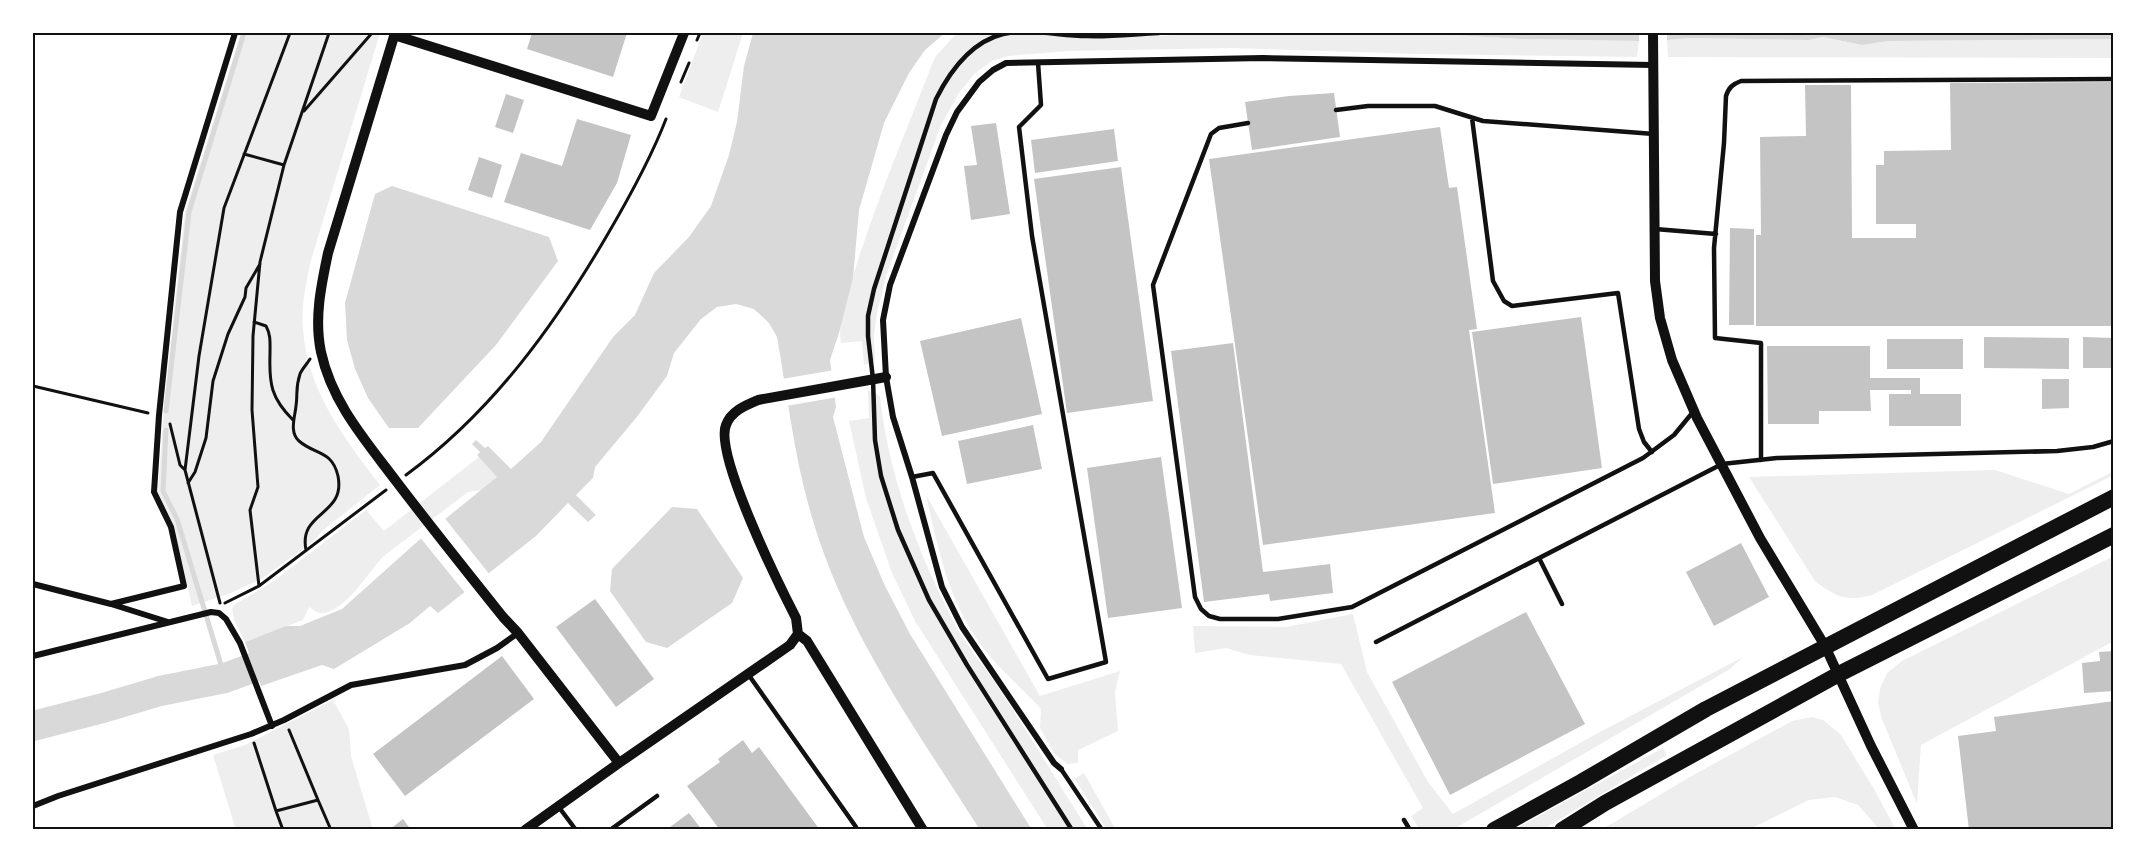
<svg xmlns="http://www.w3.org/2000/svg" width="2147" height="863" font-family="Signika,sans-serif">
	<rect width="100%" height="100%" fill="#fff"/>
	<path fill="#eee" d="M241 33H380L311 260C306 282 301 306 303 329 307 390 344 438 380 485L322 531 314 541 263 578 231 593 192 606 174 526 158 492 165 394 185 212Z
		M703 33H743L718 112 679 97Z
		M957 33H1087V39L1174 35V33H1422L1520 39 1639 41 1637 57 1419 54 1232 48 1069 51 1008 56 992 61 975 73 959 93 941 125 886 276 877 313 874 336 875 360 872 363 864 365 862 341 841 343C837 321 847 297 853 276 876 201 907 129 935 57Z
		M1823 37 1862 45 1888 41 2114 39V58L1668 57 1667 40 1690 38 1809 40Z
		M868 391 876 393 880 397C889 477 919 557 957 628 968 648 984 665 996 684 1028 732 1057 781 1088 830H1048L915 621 892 573 866 498 849 421 869 418Z
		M479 457 498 477 481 490 468 492 385 555C369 570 346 613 321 613 316 613 313 609 309 607L303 620 245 642 234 619 232 608 237 603 274 581 366 510 384 531Z
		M1995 470 2069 494 2114 471V475L1872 595C1846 602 1836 597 1815 581L1749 477Z
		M926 495 1040 696 1120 671 1115 692 1118 731 1078 750V763L1067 764 1054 753 1040 728 1041 709C1022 688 998 668 981 645 948 600 938 548 926 495Z
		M2114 556V641L1921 745 1917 804 1882 719 1878 703 1880 689 1887 673 1902 661Z
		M1353 614 1367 672 1428 782 1453 814 1598 733 1743 657 1730 669 1452 830H1420L1411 816 1423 808 1341 664 1250 655 1226 648 1195 653 1193 626 1286 627Z
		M333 700 349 729 351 756 373 830H236L213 755 245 745Z
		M1812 717 1823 720 1841 735 1874 789 1896 830H1880L1858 805 1835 797 1809 800 1748 830H1601L1688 778 1792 721Z
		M1663 748 1667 755 1542 830H1513Z
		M1084 773 1116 830H1107L1075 779Z"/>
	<path fill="#d9d9d9" d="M753 33H945L925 50 909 73 884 123 859 210 853 278 839 333 830 360 836 407 833 417 864 537 885 586 910 634 1032 830H980C918 732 848 636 814 524 795 464 788 399 777 337L769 323 754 309 736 304 717 307 701 319 674 353 667 376 636 418 595 467 593 478 576 495 596 515 588 522 568 503 536 536 438 613 430 606 410 623 334 669 322 665 261 686 245 642 286 626H300L342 609 418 541 497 477 477 455 480 452 472 444 476 440 485 448 488 446 511 469 541 442 613 337 635 315 654 273 689 237 711 206 729 155 737 122 744 66Z
		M1422 33H1639V41L1520 39Z
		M1667 33H2114V39L1888 41 1862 45 1823 37 1809 40 1690 38 1667 40Z
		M392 186 549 237 558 261 496 345 418 428H389L368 398 355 369 347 340 345 303 375 194Z
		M672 507 697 509 743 578 732 603 667 648 646 642 610 591 612 569Z"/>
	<path fill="#fff" d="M834 370 838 397 786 406 782 379Z
		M443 516 490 575 466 594 419 536Z"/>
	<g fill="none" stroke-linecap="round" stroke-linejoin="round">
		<path stroke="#d9d9d9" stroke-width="5" d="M166 411 189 212 244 33
			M166 430 163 491 177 519 225 678"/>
		<path stroke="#d9d9d9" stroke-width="30" d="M33 726 103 708 160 691 225 678 293 653"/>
	</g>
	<path fill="#c4c4c4" d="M532 33H627L613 77 527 49Z
		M2114 82V326H1756V235H1761L1760 137 1806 136 1805 85H1851L1852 238H1916V224H1876V165H1884V151L1951 150 1950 83Z
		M1334 93 1340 137 1252 150 1245 102 1289 96Z
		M506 94 524 100 513 133 495 127Z
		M577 119 631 135 617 183 590 230 504 202 521 153 562 166Z
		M996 123 1010 214 971 220 964 166 977 165 971 126Z
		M1440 127 1449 188 1457 187 1477 329 1469 330 1495 513 1263 545 1209 159Z
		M1114 129 1118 161 1035 173 1031 140Z
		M479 157 502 165 492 198 468 190Z
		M1121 167 1153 401 1067 413 1034 179Z
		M1730 228 1754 229V325H1729Z
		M1581 317 1602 468 1493 484 1472 332Z
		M1021 318 1042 414 942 436 920 341Z
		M1984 337 2069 338V369L1984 368Z
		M2083 337 2114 338V368H2083Z
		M1887 339H1963V369H1887Z
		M1233 343 1263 572 1330 564 1333 593 1270 601 1269 594 1204 602 1171 351Z
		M1767 346H1870V378H1920V394H1961V426H1889V394H1911V390H1870L1871 411H1819V424H1768Z
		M2042 379H2069V408L2042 409Z
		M1033 425 1042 469 967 484 958 441Z
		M1161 457 1182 608 1108 618 1087 468Z
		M1741 543 1769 597 1714 626 1686 572Z
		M595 599 654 679 616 707 556 627Z
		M1526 612 1585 724 1450 795 1392 682Z
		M2114 651V691L2084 693 2082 663 2100 661 2099 652Z
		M502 656 534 699 405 796 373 754Z
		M2114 701V830H1969L1958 736 1996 731 1994 717Z
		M743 740 752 753 759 747 820 830H720L687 786 720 762 718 759Z
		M689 813 702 830H666Z
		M403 819 411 830H389Z"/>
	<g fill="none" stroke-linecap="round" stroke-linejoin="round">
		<path stroke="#111" stroke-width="3" d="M697 40 700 33
			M681 82 689 63
			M304 111 372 33
			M244 154 284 165
			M254 322 266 326C271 335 270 343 270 354 269 384 271 398 293 420
			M33 386 148 413
			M170 424 180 465 185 470
			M406 475C493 411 555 325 609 232 630 196 651 158 666 119
			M188 483 195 472 206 438 213 381 228 334 245 297 246 288 260 264
			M306 550C298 511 346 516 338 476 332 450 315 455 299 441 289 432 295 417 296 406 298 393 295 389 300 374 302 369 307 364 310 359
			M259 586 250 510 258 487 252 410 253 336 260 262 284 165 329 33
			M220 603 185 470 199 356 224 208 290 33
			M225 603 259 586 386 490
			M289 730 318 800
			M254 743 276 811 318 800 331 830
			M276 811 283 830"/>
		<path stroke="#111" stroke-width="4.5" d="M1336 110 1368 106H1435L1483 121 1654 134
			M1472 118 1493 281 1504 301 1512 306 1618 293 1639 429 1644 442 1652 452
			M1248 123 1219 128 1211 134 1153 285 1195 597 1201 609 1209 616 1220 619H1278L1352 607 1643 458 1674 435 1693 412
			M1655 229 1716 234
			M1761 460V343L1715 338 1714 248 1724 143 1726 96C1729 87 1733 84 1741 81L2114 79
			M912 477 933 473 1048 679 1106 662 1032 236 1019 127 1041 105 1038 63
			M1539 558 1562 604
			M1376 642 1722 464 1777 458 2057 451 2093 447 2114 441
			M748 674 856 827
			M1061 769 1102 830
			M558 806 576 830
			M1404 820 1410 830
			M610 830 657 796
			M1072 830 967 665 929 600 898 530 881 476 875 440 873 379 868 336V316L874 289 936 99C950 71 971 42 1003 34 1027 28 1061 36 1086 36 1110 37 1135 34 1159 33"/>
		<path stroke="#111" stroke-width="6" d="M33 584 111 604 168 622
			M111 604 184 586 171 527 154 492 159 415 180 212 235 33
			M33 656 211 612 219 613 226 619 240 643 272 726
			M1061 769 1054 763 962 627 942 587 912 477 893 417 886 377 883 320 890 285 946 135 957 112 979 82 993 70 1006 63 1263 58 1653 65
			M33 806 58 796 251 734 284 720 351 685 465 665 497 648 518 633"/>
		<path stroke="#111" stroke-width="10" d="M395 33 328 253C321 286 314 319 321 352 332 403 366 441 396 481 431 527 467 572 503 617L518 633 619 763 525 830
			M1653 33 1655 281 1660 318 1672 360 1697 418 1760 538 1825 646 1871 746 1914 830
			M394 35 651 116 684 33
			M798 634 807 641 923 830
			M619 763 790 645 798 634 796 618C780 587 714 454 726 425 731 411 746 405 758 400L886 377"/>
		<path stroke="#111" stroke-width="16" d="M1494 830 1581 782 1706 709 2114 497
			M1562 830 1605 803 1839 674 2114 535"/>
	</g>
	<rect width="2147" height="863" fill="none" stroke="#ffffff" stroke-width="69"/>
	<rect x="34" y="34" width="2078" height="794" fill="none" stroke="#111" stroke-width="2"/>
</svg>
